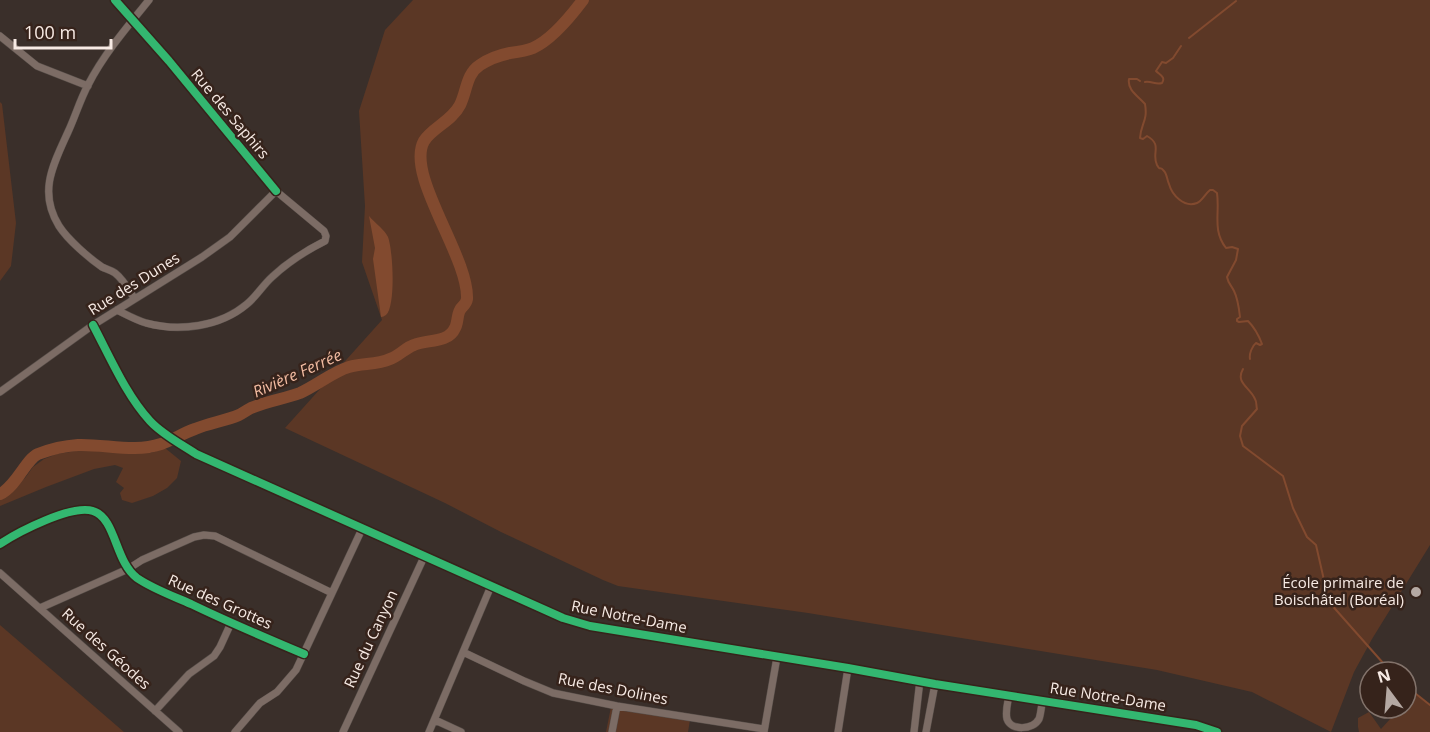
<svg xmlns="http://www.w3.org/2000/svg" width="1430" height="732" font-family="'Open Sans',sans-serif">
	<rect width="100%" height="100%" fill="#3a2f2a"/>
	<path fill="#5b3725" d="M413 0H1430V545L1372 639 1354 672 1331 732 1252 692 1157 670 808 613 618 586 603 580 501 532 445 503 285 428 382 320 362 262 365 206 359 111 385 30Z
		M0 102 2 104 16 223 11 266 0 281Z
		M165 448 181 461 177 478 167 488 153 496 132 503 122 500 120 493 124 488 116 482 123 468 115 465 94 469 46 487 0 506V497L25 478 33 467 44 459 57 454 76 451 109 450 136 453H151Z
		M0 625 124 732H0Z
		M1411 691 1430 705V732H1359L1358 727V718L1369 712 1381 729 1391 718 1389 716 1396 708H1406V698Z
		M612 702 691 714 688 732H606Z"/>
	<path fill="#824a2f" d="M369 216C375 223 385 230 388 237 393 250 396 306 386 315 384 316 383 317 381 317L373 259 375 248Z"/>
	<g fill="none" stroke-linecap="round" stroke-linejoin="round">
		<path stroke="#824a2f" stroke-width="2" d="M1189 38 1236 1
			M1140 81 1137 79H1129C1127 90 1138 96 1145 104 1148 121 1141 123 1140 138L1143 139 1147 136C1163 145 1151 153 1157 165 1161 172 1159 165 1164 171 1167 174 1167 180 1169 184 1172 195 1184 208 1197 203 1202 201 1205 194 1210 190H1213L1217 193C1220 213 1212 230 1226 248L1232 247 1238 249 1236 260 1227 277C1228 283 1231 285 1234 291 1238 299 1239 308 1240 317L1237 319V321L1239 322 1248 321C1254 327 1259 336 1262 344L1260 345 1256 343C1252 346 1249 354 1250 359
			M1145 82C1152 81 1156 85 1162 83 1166 77 1160 75 1156 71L1162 62 1166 63 1173 58 1181 46
			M1243 369C1235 383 1250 387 1255 399 1257 402 1256 406 1257 409L1242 426 1240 436 1243 446 1283 476 1293 508 1307 537 1316 545 1329 602 1391 672
			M1406 686 1430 705"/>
		<path stroke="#824a2f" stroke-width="12" d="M0 494C16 487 26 459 38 454 51 449 64 446 78 445 106 444 134 453 161 444 173 440 183 433 195 429 209 423 225 421 239 415 243 413 247 410 251 408 267 401 284 399 300 393 316 386 334 371 349 367 363 363 377 365 390 359 399 356 405 348 414 345 426 339 448 344 455 328 458 323 457 315 460 310 462 306 466 305 467 299 469 257 405 175 424 141 432 128 452 121 460 105 467 91 466 74 480 65 489 59 500 55 510 53 518 52 526 51 533 48 551 40 571 16 583 0"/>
		<defs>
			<path id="minor" d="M115 0 169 61 276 191 324 231 326 236 325 241C305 251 288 262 272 277 263 285 256 297 247 304 220 327 179 332 146 323 136 320 127 315 117 310
				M0 36 37 66 88 86
				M134 298C129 290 123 279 115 273 111 270 106 269 102 267 89 258 68 240 59 226 38 192 53 165 68 132 75 117 80 100 88 85 104 54 127 27 149 0
				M93 325C110 357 126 395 150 421 163 435 181 444 196 454L563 618 590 626 848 668 935 684 1196 725 1217 732
				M0 392 93 325 202 257 230 237 276 191
				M0 544C18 532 72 504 93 511 116 518 115 562 137 578 153 589 173 596 191 604 228 622 266 638 304 654
				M0 573 179 732
				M40 608 128 569 142 560 194 537 204 535 215 536 332 593
				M463 652 524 681 553 693 617 706 764 729
				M1009 695C1008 702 1005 711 1007 719 1011 731 1033 730 1039 719 1041 714 1041 706 1043 700
				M155 711 189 674 214 656 220 647 231 623
				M435 720 461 732
				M235 732 260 703 277 692 296 670 362 529
				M343 732 424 557
				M429 732 491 586
				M612 732 617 706
				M764 732 777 657
				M838 732 848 668
				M914 732 920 680
				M926 732 935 684"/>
		</defs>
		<use href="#minor" stroke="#574e49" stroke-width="8"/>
		<use href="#minor" stroke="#7c6c65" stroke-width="7"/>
		<defs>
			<path id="cycleway" d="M115 0 169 61 276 191
				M93 325C110 357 126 395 150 421 163 435 181 444 196 454L563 618 590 626 848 668 935 684 1196 725 1217 732
				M0 544C18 532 72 504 93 511 116 518 115 562 137 578 153 589 173 596 191 604 228 622 266 638 304 654"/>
		</defs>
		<use href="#cycleway" stroke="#36231b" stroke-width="11"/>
		<use href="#cycleway" stroke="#33b770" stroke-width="8"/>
	</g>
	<circle fill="#b5a9a3" stroke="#36231b" stroke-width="2" cx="1416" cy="592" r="6"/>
	<g text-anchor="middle" stroke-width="5" stroke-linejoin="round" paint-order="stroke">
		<g font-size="15" fill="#f7eae4" stroke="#36231b">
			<text transform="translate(230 114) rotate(50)" y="5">Rue des Saphirs</text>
			<text transform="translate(134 284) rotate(-32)" y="5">Rue des Dunes</text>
			<text transform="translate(220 602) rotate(24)" y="5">Rue des Grottes</text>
			<text transform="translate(629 617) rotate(11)" y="5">Rue Notre-Dame</text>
			<text transform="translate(371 639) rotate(-65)" y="5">Rue du Canyon</text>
			<text transform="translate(106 649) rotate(42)" y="5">Rue des Géodes</text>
			<text transform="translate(613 689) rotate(11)" y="5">Rue des Dolines</text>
			<text transform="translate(1108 697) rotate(9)" y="5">Rue Notre-Dame</text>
		</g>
		<g font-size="15" fill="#f7eae4" stroke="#36231b" text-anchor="end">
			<text x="1404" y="588">École primaire de<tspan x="1404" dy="17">Boischâtel (Boréal)</tspan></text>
		</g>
		<g font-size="16" font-style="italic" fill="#f3bca2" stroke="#36231b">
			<text transform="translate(297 373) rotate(-24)" y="6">Rivière Ferrée</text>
		</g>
	</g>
	<g transform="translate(1388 690) rotate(344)"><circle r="28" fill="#36231b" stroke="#83736b" stroke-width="1.5"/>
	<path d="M0-4.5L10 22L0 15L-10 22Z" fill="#b5a9a3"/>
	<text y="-9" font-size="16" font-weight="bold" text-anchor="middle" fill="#f7eae4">N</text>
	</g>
	<path d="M15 39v9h96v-9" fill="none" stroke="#f7eae4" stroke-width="3"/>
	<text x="24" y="39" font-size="18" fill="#f7eae4" stroke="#36231b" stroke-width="4.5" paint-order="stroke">100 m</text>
</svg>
